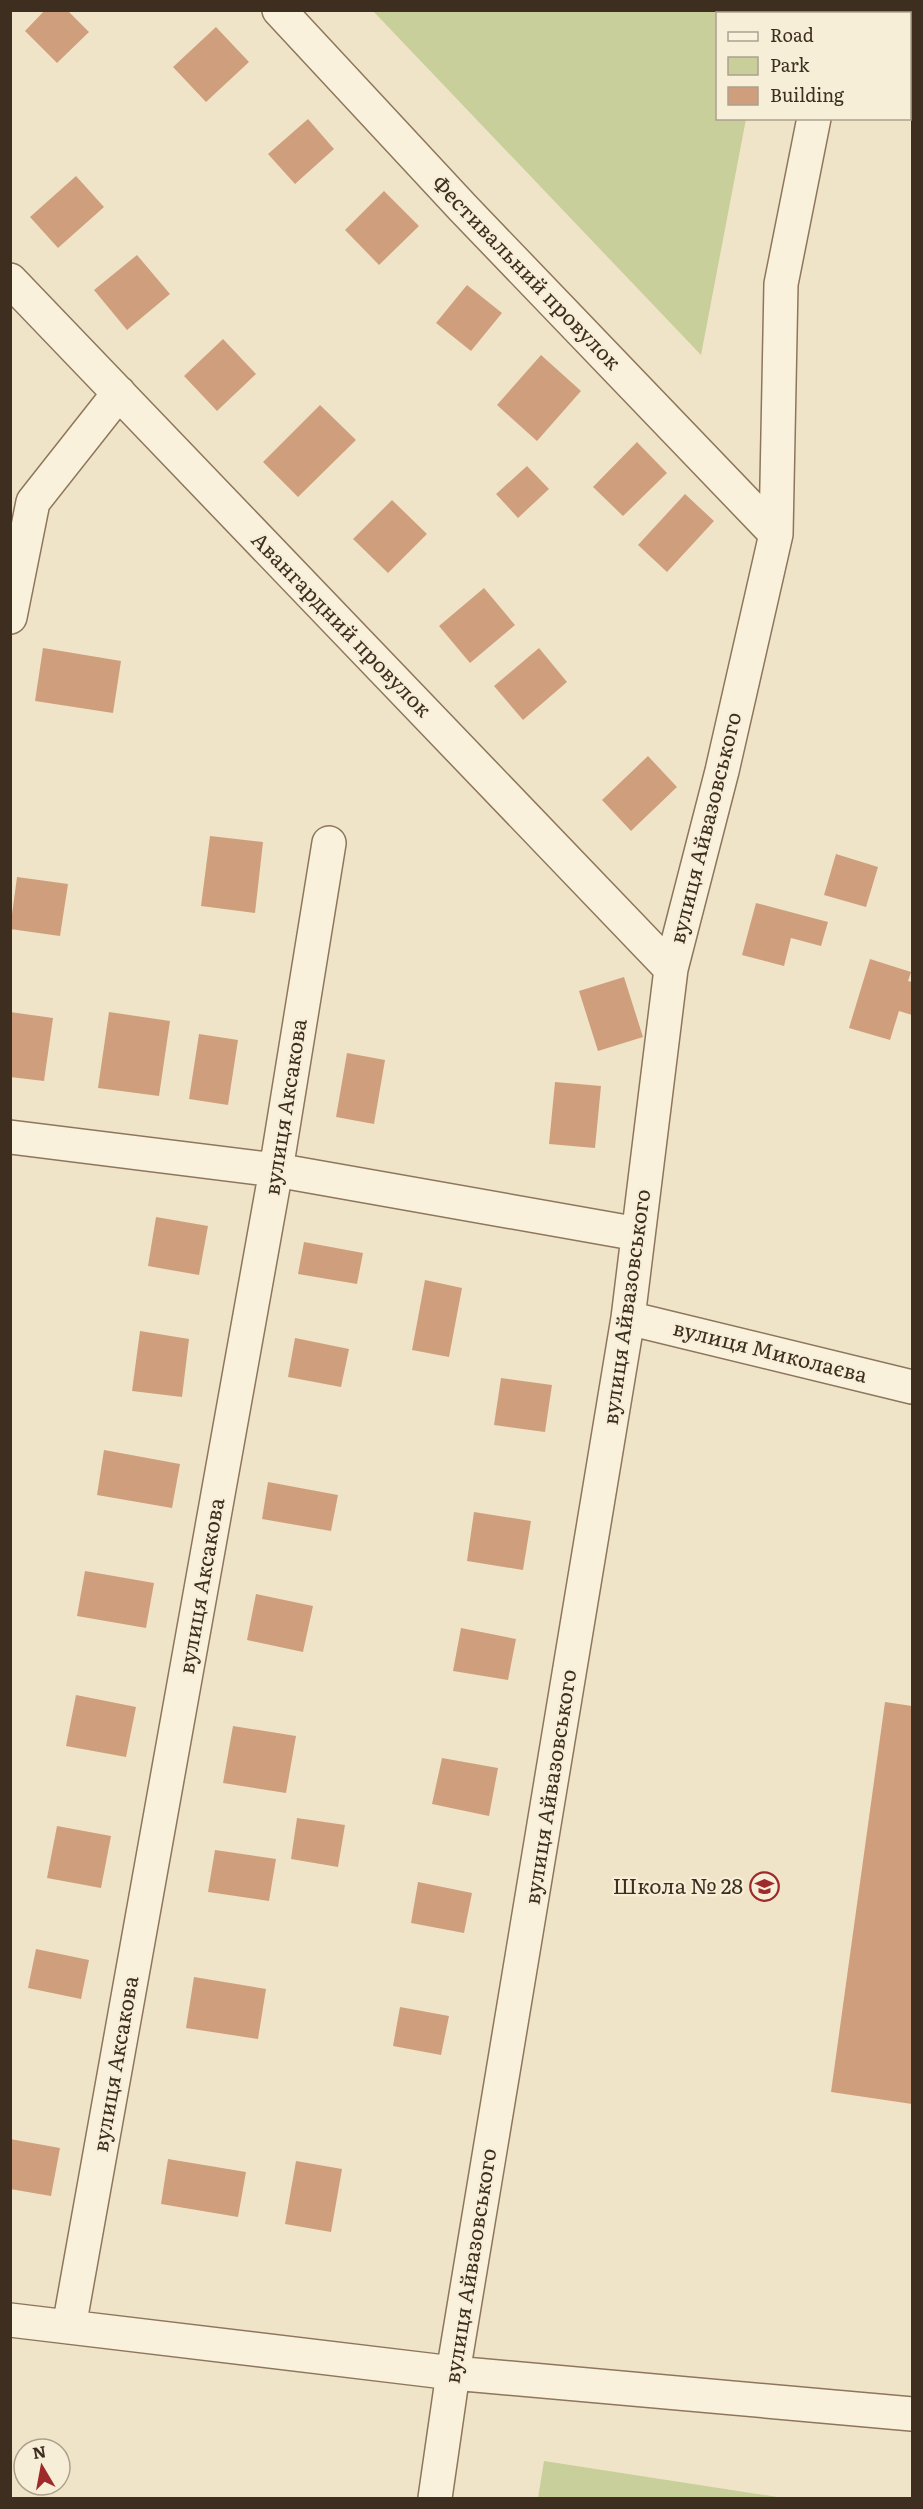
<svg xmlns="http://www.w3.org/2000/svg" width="923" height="2509" font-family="Literata,serif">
	<rect width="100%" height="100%" fill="#f0e4c8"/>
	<path fill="#c9cf9b" d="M373 11H766L765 13 718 14V118L746 119 701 355Z
		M544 2461 784 2498H538Z"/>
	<path fill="#cf9f7d" d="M45 10H67L89 32 57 63 25 31Z
		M216 27 249 62 206 102 173 67Z
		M308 119 334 149 295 184 268 154Z
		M76 176 104 207 58 248 30 217Z
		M384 191 419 226 379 265 345 230Z
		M137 255 170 294 127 330 94 290Z
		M467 285 502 313 471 351 436 323Z
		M223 339 256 374 217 411 184 376Z
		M541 355 581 391 537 441 497 405Z
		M320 405 356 440 298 497 263 462Z
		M637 442 667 473 623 516 593 487Z
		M527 466 549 489 518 518 496 494Z
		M685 494 714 521 667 572 638 545Z
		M392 500 427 534 388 573 353 539Z
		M484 588 515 625 470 663 439 626Z
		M43 648 121 661 113 713 35 701Z
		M539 648 567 682 523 720 494 686Z
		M648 756 677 787 631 831 602 800Z
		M210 836 263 842 255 913 201 906Z
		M836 854 878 867 866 907 824 895Z
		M17 877 68 884 60 936 10 929Z
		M756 903 828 922 821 946 791 938 784 966 742 955Z
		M870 959 911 972 908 981 912 982V1015L899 1011 890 1040 849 1028Z
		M624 977 643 1037 598 1051 579 991Z
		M10 1012 53 1018 44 1081 10 1077Z
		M109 1012 170 1021 159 1096 98 1088Z
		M199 1034 238 1040 228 1105 189 1099Z
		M347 1053 385 1060 374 1124 336 1117Z
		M555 1082 601 1086 595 1148 549 1144Z
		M156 1217 208 1226 199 1275 148 1266Z
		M304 1242 363 1253 357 1284 298 1274Z
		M425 1280 462 1288 449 1357 412 1350Z
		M140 1331 189 1339 182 1397 132 1391Z
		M295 1338 349 1349 341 1387 288 1377Z
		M501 1378 552 1385 545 1432 494 1425Z
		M104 1450 180 1464 172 1508 97 1495Z
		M268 1482 338 1495 331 1531 262 1519Z
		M474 1512 531 1521 523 1570 467 1561Z
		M85 1571 154 1583 146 1628 77 1616Z
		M256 1594 313 1606 303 1652 247 1640Z
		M461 1628 516 1639 508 1680 453 1671Z
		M76 1695 136 1707 126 1757 66 1746Z
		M885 1702 912 1706V2104L831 2092Z
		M233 1726 296 1736 286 1793 223 1783Z
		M442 1758 498 1768 489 1816 432 1804Z
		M297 1818 345 1825 338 1867 291 1859Z
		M57 1826 111 1836 101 1888 47 1878Z
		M215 1850 276 1859 269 1901 208 1892Z
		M418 1882 472 1893 464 1933 411 1923Z
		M36 1949 89 1960 81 1999 28 1988Z
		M194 1977 266 1989 258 2039 186 2028Z
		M400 2007 449 2016 441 2055 393 2046Z
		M10 2139 60 2148 51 2196 10 2189Z
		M168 2159 246 2172 238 2217 161 2204Z
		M296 2161 342 2169 331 2232 285 2224Z"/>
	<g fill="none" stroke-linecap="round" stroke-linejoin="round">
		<defs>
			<path id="minor" d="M279 10 463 208 776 534
				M834 14 835 10
				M10 280 671 969
				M10 617 33 502 119 393
				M10 1137 276 1170 638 1234
				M628 1318 912 1387
				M10 2320 453 2373 912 2414
				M69 2327 276 1170 329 843
				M435 2498 453 2373 628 1318 671 969 722 771 776 534 781 284 814 118"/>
		</defs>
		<use href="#minor" stroke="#8d765c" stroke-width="36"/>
		<use href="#minor" stroke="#faf1dc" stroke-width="33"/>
	</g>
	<defs>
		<symbol id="school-ring" viewBox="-11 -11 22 22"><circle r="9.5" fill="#f7eed8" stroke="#9e2a2b" stroke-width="1.5"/><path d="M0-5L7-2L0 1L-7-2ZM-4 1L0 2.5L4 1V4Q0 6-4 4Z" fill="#9e2a2b"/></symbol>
	</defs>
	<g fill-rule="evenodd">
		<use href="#school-ring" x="748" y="1870" width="33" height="33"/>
	</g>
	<g text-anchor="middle" stroke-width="4.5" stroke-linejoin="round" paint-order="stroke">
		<g font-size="21" fill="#3d2e20" stroke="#f7eed8">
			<text transform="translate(526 273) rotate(46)" y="7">Фестивальний провулок</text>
			<text transform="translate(341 625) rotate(46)" y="7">Авангардний провулок</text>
			<text transform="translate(706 828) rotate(-76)" y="7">вулиця Айвазовського</text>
			<text transform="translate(286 1107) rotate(-81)" y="7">вулиця Аксакова</text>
			<text transform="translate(627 1307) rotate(-82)" y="7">вулиця Айвазовського</text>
			<text transform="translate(770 1352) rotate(14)" y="7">вулиця Миколаєва</text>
			<text transform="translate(202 1586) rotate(-80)" y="7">вулиця Аксакова</text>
			<text transform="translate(551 1787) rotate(-81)" y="7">вулиця Айвазовського</text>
			<text transform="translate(116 2064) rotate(-80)" y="7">вулиця Аксакова</text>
			<text transform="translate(471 2266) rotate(-81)" y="7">вулиця Айвазовського</text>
		</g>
		<g font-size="21" fill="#3d2e20" stroke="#f7eed8" text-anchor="end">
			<text x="743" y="1894">Школа № 28</text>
		</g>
	</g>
	<rect width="923" height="2509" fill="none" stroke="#3d2e20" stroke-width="24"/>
	<rect x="716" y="12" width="195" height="108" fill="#f7eed8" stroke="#ada18e" stroke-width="1.5"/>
	<rect x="728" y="32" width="30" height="9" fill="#faf1dc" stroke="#ada18e" stroke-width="1.5"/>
	<text x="770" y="42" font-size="18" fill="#3d2e20">Road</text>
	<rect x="728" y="57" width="30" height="18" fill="#c9cf9b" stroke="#ada18e" stroke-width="1.5"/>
	<text x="770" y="72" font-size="18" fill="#3d2e20">Park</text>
	<rect x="728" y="87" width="30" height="18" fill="#cf9f7d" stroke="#ada18e" stroke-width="1.5"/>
	<text x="770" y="102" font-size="18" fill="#3d2e20">Building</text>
	<g transform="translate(42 2467) rotate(350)"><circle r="28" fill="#f7eed8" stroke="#ada18e" stroke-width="1.5"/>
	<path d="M0-4.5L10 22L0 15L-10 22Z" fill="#9e2a2b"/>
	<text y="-9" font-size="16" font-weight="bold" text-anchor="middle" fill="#3d2e20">N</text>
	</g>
</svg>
